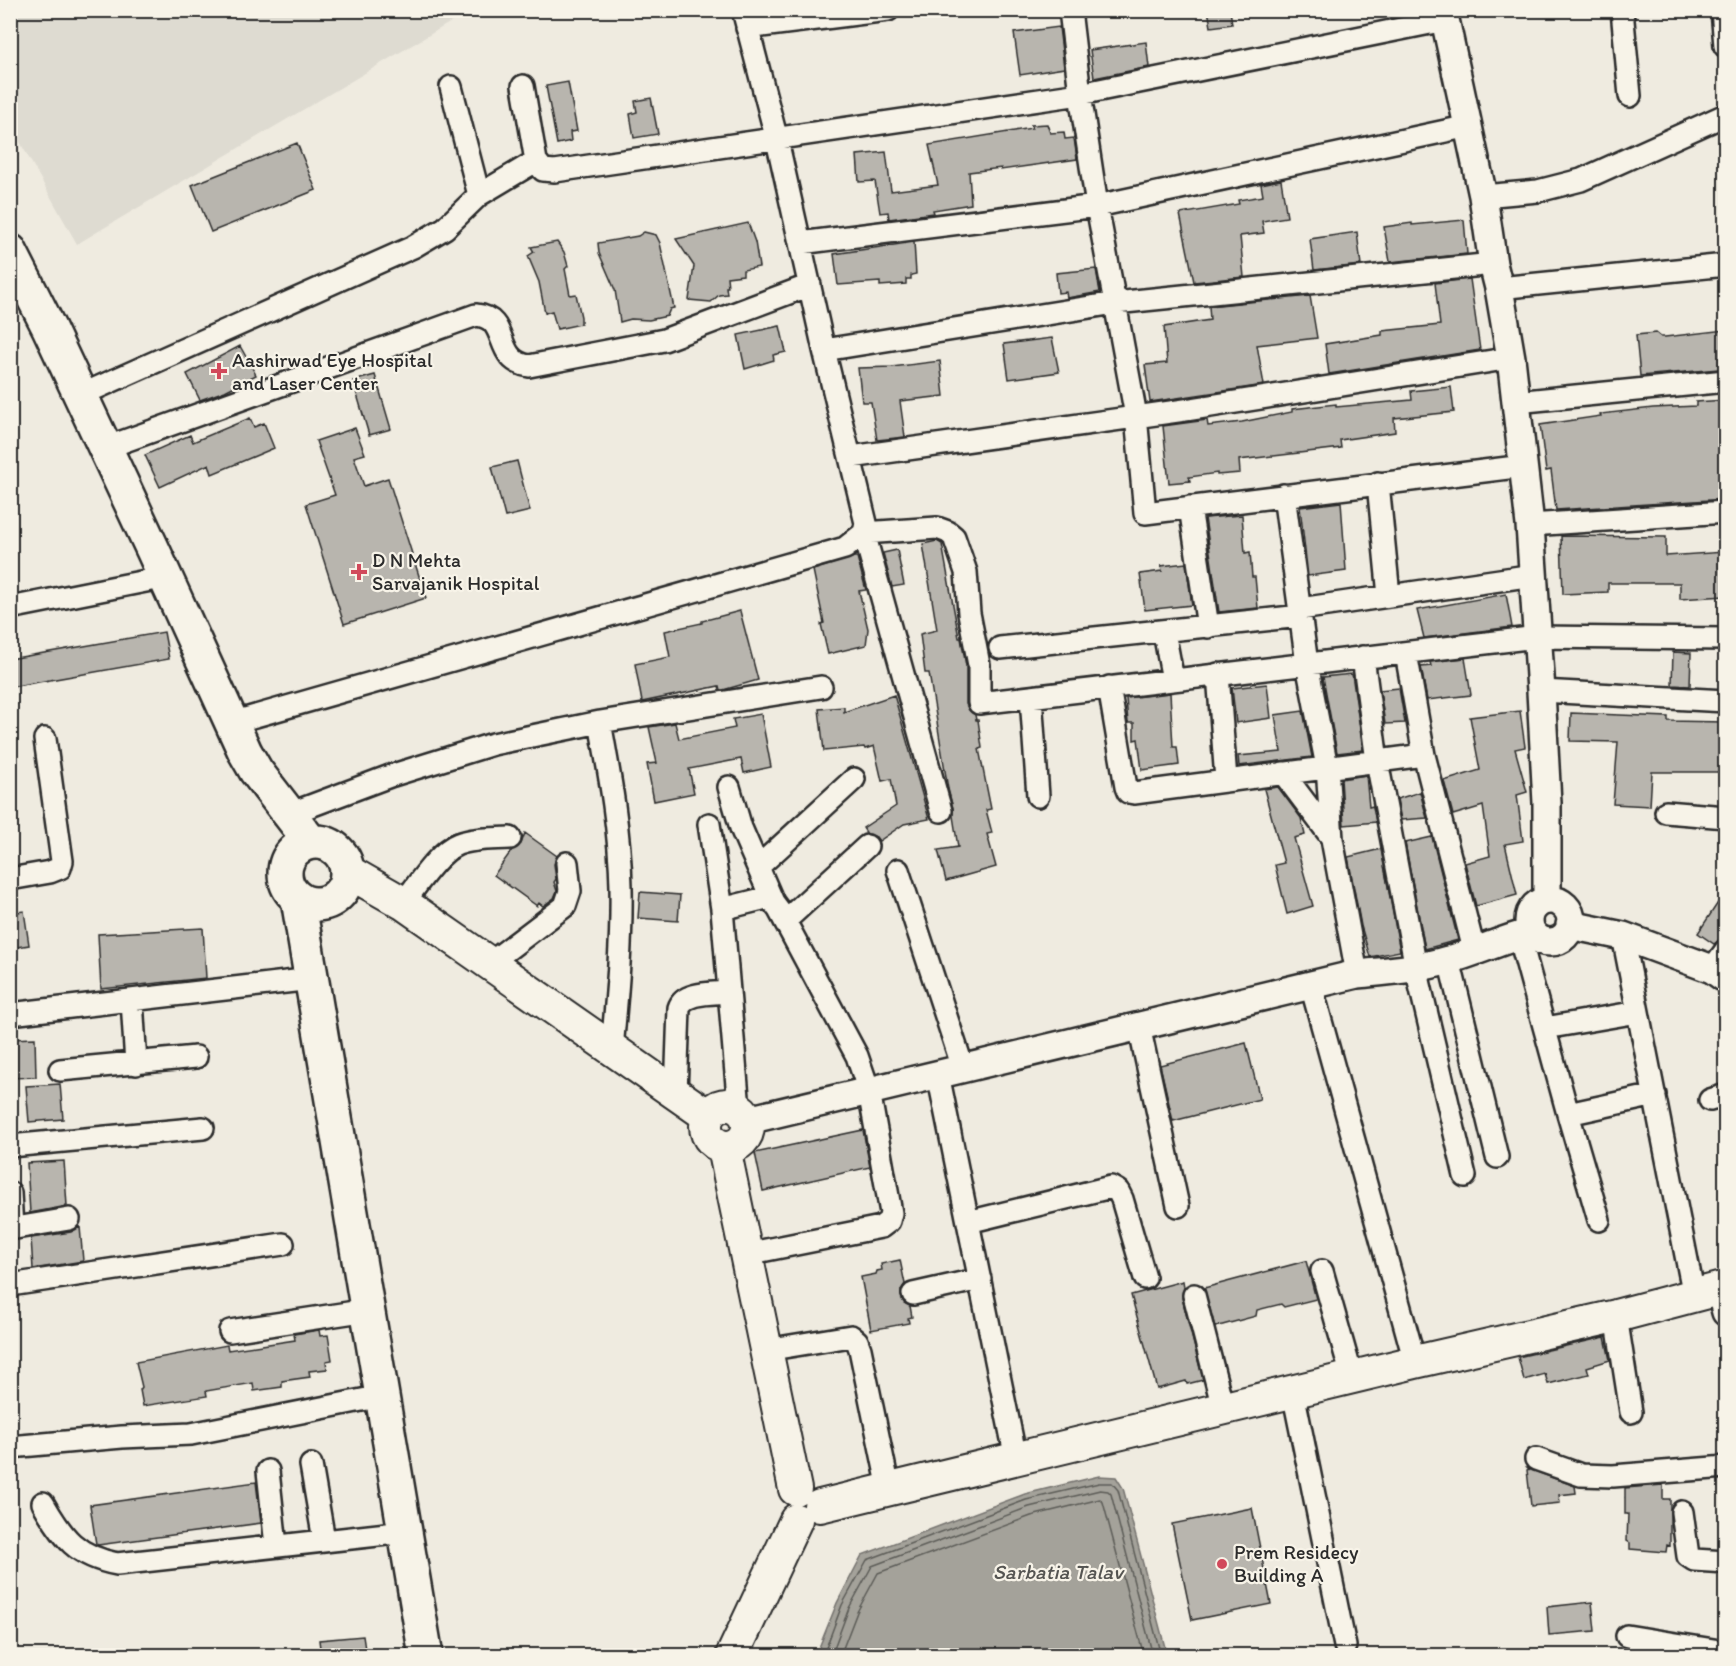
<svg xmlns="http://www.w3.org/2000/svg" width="1736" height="1666" font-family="Itim,sans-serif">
	<rect width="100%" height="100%" fill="#efebe0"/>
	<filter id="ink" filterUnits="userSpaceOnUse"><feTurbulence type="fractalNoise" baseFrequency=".0167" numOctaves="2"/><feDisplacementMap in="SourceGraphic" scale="12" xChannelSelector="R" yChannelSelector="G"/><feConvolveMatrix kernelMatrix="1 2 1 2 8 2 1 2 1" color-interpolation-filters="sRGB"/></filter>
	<g filter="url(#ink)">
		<path fill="#dedbd1" d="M10 11 11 10 506 11 456 19 77 244 11 126Z"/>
		<path fill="#a4a29a" stroke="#74726e" stroke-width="1.5" d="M1099 1476 1116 1477 1123 1488 1167 1655H816L837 1603 862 1555 1025 1494Z"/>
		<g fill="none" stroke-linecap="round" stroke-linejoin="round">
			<path stroke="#5b5b57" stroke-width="1.5" d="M823 1656 842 1605 867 1560 1026 1500 1099 1483H1112L1118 1490 1161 1656
				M831 1656 849 1608 872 1566 1029 1507 1100 1490 1108 1491 1111 1494 1153 1656
				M840 1656 857 1612 878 1573 1031 1516 1100 1499 1103 1502 1144 1656"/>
		</g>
		<path fill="#b8b5ae" stroke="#2b2b2b" stroke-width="1.5" d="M1208 10H1230L1232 24 1211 27Z
			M1059 27 1064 68 1020 75 1014 33Z
			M1146 42 1149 67 1094 78 1090 50Z
			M568 82 577 131 570 132 571 141 557 144 546 86Z
			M651 98 658 134 634 138 630 114 637 112 635 101Z
			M1047 124 1050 133 1064 132 1065 139 1074 138 1077 159 1001 170V168L969 172 971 204 933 210 934 213 889 219 888 212 880 213 875 181 859 182 857 155 886 152 891 191 938 185 929 145 1032 128 1031 125Z
			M297 143 316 190 211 232 192 185Z
			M1281 180 1287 217 1262 221 1264 233 1240 236 1244 277 1194 282 1180 214 1239 204 1238 200 1263 196 1261 184Z
			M1464 220 1467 254 1390 262 1384 227 1412 223V225Z
			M748 223 755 242 759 267 743 270V275L727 277 728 287H726L727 294 719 295 711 302 689 300 694 266 676 239Z
			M644 232 656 235 660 243 674 308 670 309 667 316 649 320 631 319 620 322 615 290 599 253 598 243 638 236Z
			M1357 232 1361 265 1314 270 1310 239Z
			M557 242 564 252 568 266 565 269 570 295 576 294 581 317V324L557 329 552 311 545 313 539 282 528 256 534 252 531 247Z
			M914 242 916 274 911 275V279H906V284L880 286V282L838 285 834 254Z
			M1096 269 1100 292 1067 298 1066 292 1058 293 1056 273Z
			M1470 279 1480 350 1329 374 1325 344 1382 335V331L1440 325 1435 283Z
			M1310 296 1317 338 1257 345 1264 385 1150 402 1145 365 1167 363 1164 327 1210 320 1209 306Z
			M780 326 786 352 773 355 774 360 745 369 738 335Z
			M1725 330V363L1721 364 1719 369 1640 376 1636 335 1656 333 1661 337H1665Z
			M1052 338 1059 372 1009 379 1004 344Z
			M240 346 256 375 225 391 200 400 187 374Z
			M940 361 944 396 900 401 905 437 877 440 871 402H862L858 368 892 367Z
			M375 375 391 429 369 435 353 381Z
			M1451 387 1454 412 1394 418 1395 432 1340 440 1341 448 1239 460 1240 473 1217 475V473L1189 477 1190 481 1169 483 1163 426 1207 420 1208 426 1242 422 1292 412V409L1336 404V407L1412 400 1411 391Z
			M1725 400V499L1556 510 1551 470 1546 471 1540 425 1601 416 1600 414 1653 408 1696 406V402Z
			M250 418 254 427 264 423 274 448 212 474 209 464 160 487 145 455 190 435 193 442Z
			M355 428 365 454 354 457 364 486 388 478 426 598 344 624 306 504 335 495 316 441Z
			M517 461 530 511 505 517 492 467Z
			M1341 502 1346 571 1308 576 1300 507Z
			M1242 515 1245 553 1250 552 1252 577H1255L1258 608 1219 612 1205 518Z
			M1561 536 1666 537V556L1725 552V596L1680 599V583H1608V592L1563 594Z
			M937 541 942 544 959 638H961L966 666V704L969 710 975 715 976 720H978L982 748 979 749 991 809 986 810 992 833 987 834 996 867 946 881 938 850 958 847 953 816V808L948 789 929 673H925L920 634 937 630 923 544Z
			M897 550 904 585 892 587 883 553Z
			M854 557H857L866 590 859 591 868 629 866 645 828 654 821 624 824 623 813 570Z
			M1186 563 1192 605 1145 610 1140 574 1162 571 1161 566Z
			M1506 594 1512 627 1424 638 1417 610Z
			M740 611 758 680 723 690H720L719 686 642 702 635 664 670 657 665 631 702 623V621Z
			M164 632 169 659 10 687V659Z
			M1673 652 1691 653 1690 686 1672 685Z
			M1465 658 1471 695 1427 700 1421 667 1431 666 1430 662Z
			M1352 674 1363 750 1337 753 1323 677Z
			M1267 684 1271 718 1236 723 1232 688Z
			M1399 688 1405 723 1385 724 1380 690Z
			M1170 693 1173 747H1177L1179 765 1142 770 1138 739 1134 740V723H1128L1126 698Z
			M894 695 929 819 904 824 879 841 876 837 867 834 863 828 896 806 891 779 882 781 874 746 865 749 864 747 824 751 819 709 844 707V712Z
			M1303 711 1312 757 1239 766 1238 756 1281 752 1275 715Z
			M1520 711 1525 747 1515 749 1527 792 1517 795 1523 841 1505 844 1517 895 1476 906 1465 863 1490 856 1483 806 1453 815 1444 781 1480 770 1470 717Z
			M1571 713 1668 717V721L1725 722V772H1652L1650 806 1613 804 1618 742 1570 741Z
			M761 714 771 767 744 773 741 759 689 769 694 793 654 801 647 764 657 763 649 727 675 723 679 739 735 728 733 719Z
			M1366 775 1369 807 1373 806 1376 822 1344 825 1341 779Z
			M1278 787 1301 818 1305 835 1294 838 1313 906 1287 914 1275 865 1284 863 1264 789Z
			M1420 792 1427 818 1401 820 1397 799Z
			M525 833 557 856 554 864 556 879 554 882 557 891 554 898 543 906 539 903 537 906 494 875 512 850 521 844Z
			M1432 837 1458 940 1425 949 1405 843Z
			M1381 849 1400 951 1370 957 1361 926 1348 857Z
			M640 892 680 895 678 921 638 918Z
			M1725 892V938L1720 939 1714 944 1698 933Z
			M24 911 29 945 10 948V913Z
			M203 928 206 978 101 989 98 934Z
			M35 1038 36 1077 10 1078V1039Z
			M1246 1043 1260 1099 1173 1121 1160 1065Z
			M60 1084 63 1119 29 1122 26 1086Z
			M863 1130 870 1167 763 1191 755 1153Z
			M64 1161 67 1206 30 1213 27 1163Z
			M80 1227 83 1261 33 1269 31 1238 71 1232Z
			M900 1260 905 1284 901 1290V1296L904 1303 910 1306 912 1317 908 1318 909 1323 871 1330 861 1277 876 1274 877 1271 882 1270 881 1264Z
			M1306 1261 1316 1299 1284 1307 1281 1304 1257 1310 1256 1316 1215 1327 1204 1288Z
			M1183 1281 1184 1287 1182 1298 1203 1380 1187 1384 1186 1381 1157 1389 1131 1295Z
			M319 1330 320 1336 328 1335 332 1360 326 1361 327 1369 309 1371 310 1377 282 1381V1387L254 1391 253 1383 206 1391 207 1396 143 1406 140 1390 142 1387 136 1362 227 1345 228 1350 295 1340 294 1334Z
			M1605 1337 1610 1360 1587 1367 1589 1374 1548 1384 1545 1374 1524 1380 1518 1357Z
			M1529 1469 1575 1486 1576 1493 1559 1495 1560 1503 1531 1506 1527 1470Z
			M256 1482 261 1523 98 1545 96 1544 90 1505Z
			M1663 1485V1499H1670V1546L1667 1545 1666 1552 1630 1549V1543L1627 1541 1628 1514H1625V1488Z
			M1252 1508 1271 1604 1192 1620 1172 1524Z
			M1592 1602 1595 1631 1549 1635 1547 1607Z
			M363 1636 366 1656H321L319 1640Z"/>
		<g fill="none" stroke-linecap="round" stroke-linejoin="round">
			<defs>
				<path id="minor" d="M1070 10 1080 94 1097 206 1136 416 1145 513 1524 466
					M1622 10 1630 96
					M1722 10 1725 46
					M747 28 888 10
					M523 86 536 161 543 170 555 171 1080 94 1445 20
					M451 87 479 195
					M1483 196 1538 191 1581 180 1723 116
					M800 243 1097 206 1469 126
					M1499 288 1726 265
					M824 350 1115 303 1493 264
					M81 395 413 247 445 228 479 195 536 161
					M1516 402 1726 381
					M105 448 476 315C511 318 492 360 529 366L664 340 810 285
					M851 457 1192 409 1511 358
					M1378 483 1389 596
					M1284 495 1307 664 1327 767 1332 839 1357 974
					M1190 507 1208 627
					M1530 525 1726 512
					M10 608 166 577
					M1300 609 1534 575
					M1164 632 1173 680
					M1000 648 1301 616
					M1406 653 1424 755 1474 950
					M1363 657 1377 761 1416 968 1465 1176
					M1218 674 1226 780
					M1109 687 1126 787 1128 792 1134 793 1424 755
					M1541 691 1726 701
					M1031 697 1038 796
					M600 722C610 777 620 832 621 887 622 941 617 995 612 1049
					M231 723 845 548 864 533 866 523 824 350 777 140 743 10
					M1283 773 1332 838
					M729 787 741 828 773 902
					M941 811 864 533 937 528 948 532 954 537 966 572 969 613 979 665V703L1537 637 1726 639
					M1666 812 1726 817
					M289 814 390 776 493 744 600 722 821 687
					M709 824 722 909 739 1109
					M758 867 854 779
					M898 870 963 1068
					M10 879 50 872 60 868 62 861 45 739
					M403 903C416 887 439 851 458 844 474 838 493 839 510 838
					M722 909 766 898 773 902 779 910 857 1056 869 1091 891 1213 889 1221 881 1227 746 1254
					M785 921 867 846
					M1519 935 1568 1114 1599 1220
					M1623 936 1694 1296
					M1449 960 1497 1157
					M490 963 565 906 570 891 567 863
					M1712 969 1726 950
					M1311 985 1415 1362
					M132 1000 136 1064
					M10 1014 312 979
					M1139 1026 1178 1206
					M1545 1028 1638 1012
					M60 1070 196 1057
					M938 1074 1016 1459
					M676 1094 679 1008C684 991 714 994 729 992
					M1710 1100 1726 1095
					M1568 1114 1655 1095
					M10 1146 203 1128
					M10 1193 12 1228
					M968 1222 1111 1187 1118 1191 1122 1199 1145 1278
					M10 1229 69 1219
					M1322 1271 1352 1377
					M10 1285 283 1244
					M913 1294 980 1279
					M1194 1295 1223 1408
					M1616 1316 1631 1412
					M230 1331 368 1310
					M766 1350 851 1336 857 1341 860 1349 889 1489
					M1293 1392 1345 1646
					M10 1447 122 1437 191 1434 382 1396
					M1536 1459 1581 1475 1613 1476 1726 1467
					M311 1465 324 1540
					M268 1471 276 1546
					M43 1503C63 1538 76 1556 117 1564L405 1532
					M1682 1512 1688 1556 1694 1560 1726 1562
					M1627 1636 1726 1652"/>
				<path id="tertiary" d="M1443 10 1483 196 1493 264 1499 288 1511 358 1516 402 1530 525 1541 691 1547 803V900
					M1529 921a21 21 0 1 1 42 0a21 21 0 1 1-42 0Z
					M1570 925 1623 936 1712 969 1726 979
					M748 1120 1357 974C1387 971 1419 969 1448 960 1477 952 1503 939 1532 932
					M1720 1289 1726 1312"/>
				<path id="secondary" d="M347 871 403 903 708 1116
					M706 1126a21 21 0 1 1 42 0a21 21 0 1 1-42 0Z
					M724 1148 795 1489
					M820 1506 1415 1362 1616 1316 1726 1287
					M732 1656 796 1520"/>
				<path id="primary" d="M10 251 49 328 153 550 245 752 256 771 310 841
					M285 873a31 31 0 1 1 62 0a31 31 0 1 1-62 0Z
					M298 899 426 1656"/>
			</defs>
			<use href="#minor" stroke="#2b2b2b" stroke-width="26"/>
			<use href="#tertiary" stroke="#2b2b2b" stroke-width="32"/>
			<use href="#secondary" stroke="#2b2b2b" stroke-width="36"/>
			<use href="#primary" stroke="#2b2b2b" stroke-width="38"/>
			<use href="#minor" stroke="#f7f3e8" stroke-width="21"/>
			<use href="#tertiary" stroke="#f7f3e8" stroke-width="27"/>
			<use href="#secondary" stroke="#f7f3e8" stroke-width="32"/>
			<use href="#primary" stroke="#f7f3e8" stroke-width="33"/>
		</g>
	</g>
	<g fill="#d1495b" stroke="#f7f3e8" stroke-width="2">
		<path d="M216 362h6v6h6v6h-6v6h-6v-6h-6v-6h6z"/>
		<path d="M356 563h6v6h6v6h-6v6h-6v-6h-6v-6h6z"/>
		<circle cx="1222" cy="1564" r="6"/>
	</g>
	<g text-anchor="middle" stroke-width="4.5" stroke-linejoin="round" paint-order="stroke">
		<g font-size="20" fill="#2b2b2b" stroke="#f7f3e8" text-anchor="start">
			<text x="232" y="367">Aashirwad Eye Hospital<tspan x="232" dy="23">and Laser Center</tspan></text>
			<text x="372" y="567">D N Mehta<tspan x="372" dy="23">Sarvajanik Hospital</tspan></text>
			<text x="1234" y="1559">Prem Residecy<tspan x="1234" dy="23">Building A</tspan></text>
		</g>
		<g font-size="21" font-style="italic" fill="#555552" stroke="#f7f3e8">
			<text x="1058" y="1579">Sarbatia Talav</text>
		</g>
	</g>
	<rect width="1736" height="1666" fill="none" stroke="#f7f3e8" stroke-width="36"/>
	<rect x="18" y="18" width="1700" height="1630" fill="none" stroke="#2b2b2b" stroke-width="2" filter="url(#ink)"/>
</svg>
